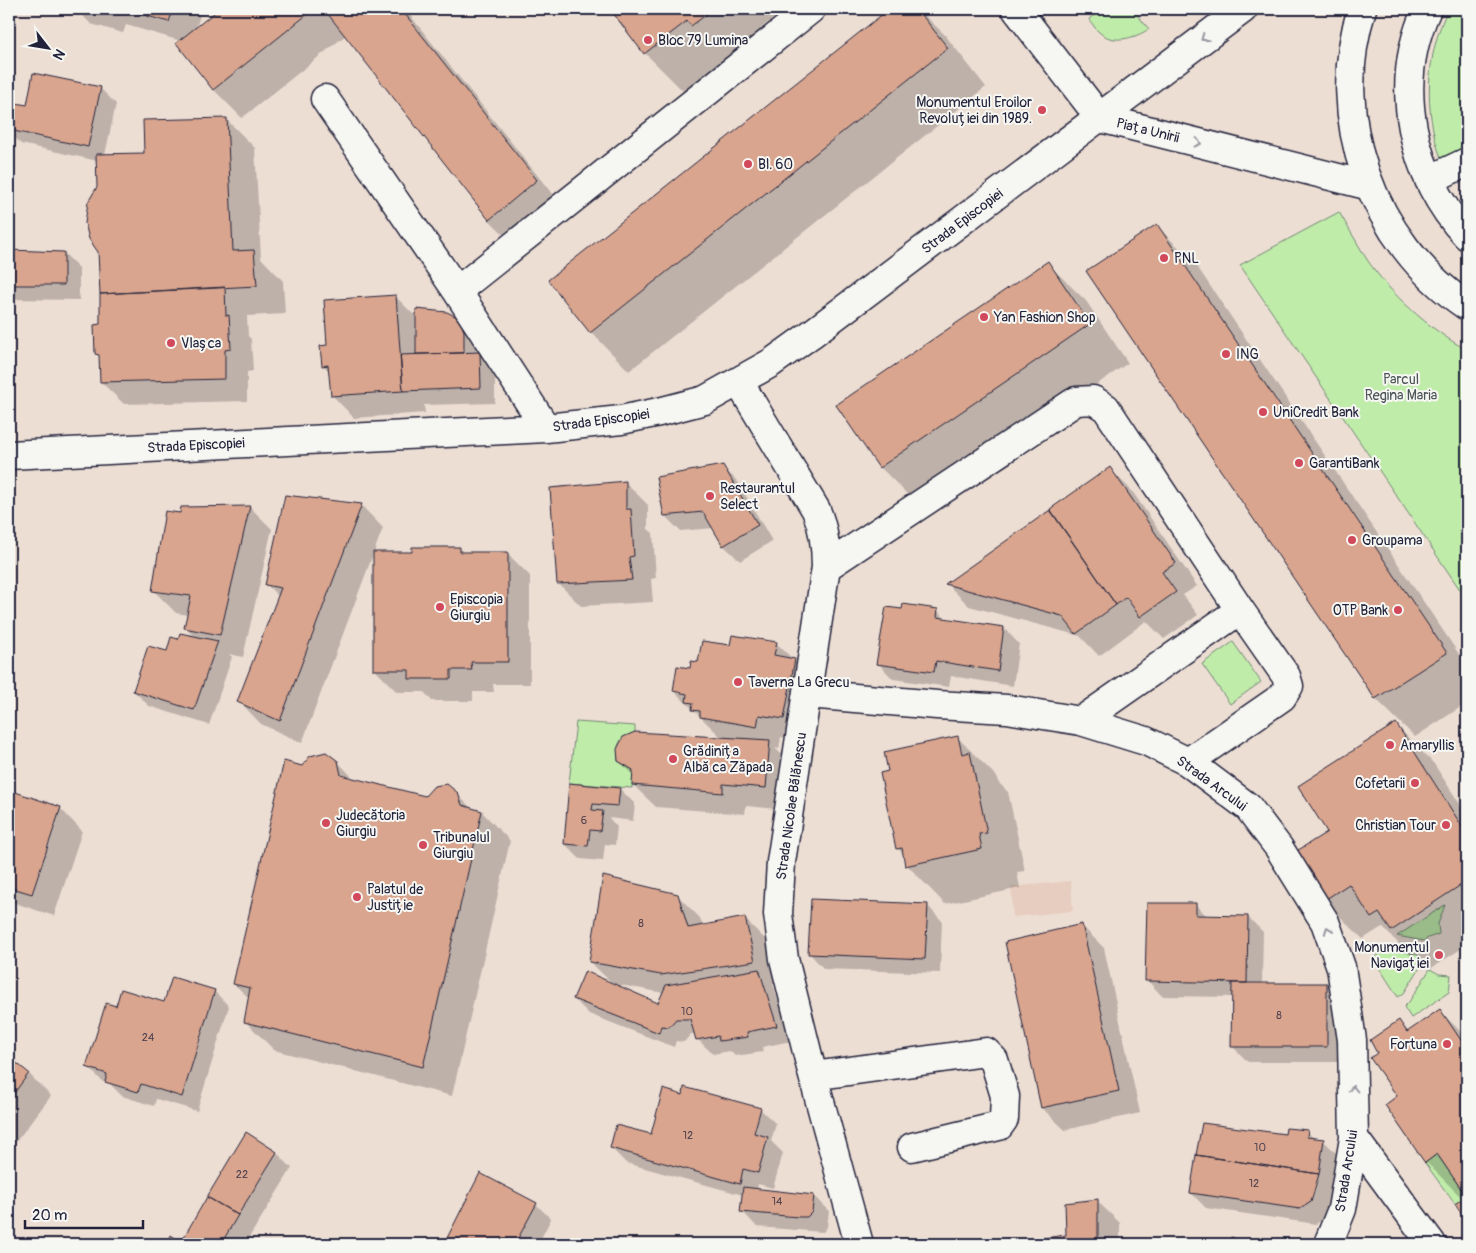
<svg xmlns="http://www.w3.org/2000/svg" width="1476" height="1253" font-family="Pangolin,sans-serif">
	<rect width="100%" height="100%" fill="#edded4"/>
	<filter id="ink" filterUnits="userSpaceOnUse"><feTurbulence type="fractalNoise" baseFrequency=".02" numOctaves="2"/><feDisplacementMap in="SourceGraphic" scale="10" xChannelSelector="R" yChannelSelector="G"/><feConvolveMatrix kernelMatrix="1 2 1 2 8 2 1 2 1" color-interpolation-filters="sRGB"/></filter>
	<g filter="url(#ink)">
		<path fill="#e7cdbf" d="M1071 881 1073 911 1013 917 1011 887Z"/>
		<path fill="#c0ecaa" stroke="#718772" d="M1102 9H1132L1149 29C1135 38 1113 45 1099 32 1095 29 1092 23 1089 19Z
			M1448 9H1467V146L1441 158C1423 109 1426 55 1448 9Z
			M1339 212C1348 227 1357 243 1366 258 1389 293 1430 330 1467 350V600L1240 265Z
			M1233 642 1261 682 1230 704 1202 664Z
			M576 722 635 726V732C619 739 616 743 618 761L633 770 632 788 569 783Z
			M1445 905 1438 924 1439 934 1428 938 1424 941 1397 936Z
			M1389 949 1416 954 1419 957 1421 966 1404 993 1398 997 1373 958Z
			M1430 969 1439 974 1451 975 1449 992 1411 1018 1404 1007 1409 1002Z
			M1437 1154 1466 1196 1455 1204 1425 1163Z"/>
		<path fill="#0003" fill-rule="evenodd" d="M67 9H202L196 28 221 9H405L565 210 518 248 489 220 346 35 242 118 213 89 181 41 126 25 123 33 91 24 80 13Z
			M611 9H784L785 10 761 28 767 36 726 60 684 92 645 53Z
			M891 9H918L945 35 986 87 629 371 591 332 549 280Z
			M100 88 116 104 105 155 146 154 226 119 255 148 261 258 283 281 285 314 247 316 248 336 251 339 253 371 247 372V401L124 404 101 382 100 358 97 354 102 326 98 161 21 144 9 132V113L11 103 28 107Z
			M1157 226 1196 265 1467 666V703L1415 737 1376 699 1087 272Z
			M9 252 64 253 79 268V300L9 299Z
			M1047 263 1086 301 1128 363 919 506 880 467 838 406Z
			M395 296 417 318 459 319 474 335 479 347V353L495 369V403L424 405 425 413 354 418 332 395 330 372 323 365 328 347Z
			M723 467 738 482 772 541 740 561 724 546 714 528 680 531 665 516Z
			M1110 469 1132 491 1197 586 1183 595 1198 615 1164 639 1146 621 1099 656 1080 636 969 606 947 584Z
			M626 483 648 505V529L653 533 656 578 651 579 653 602 581 606 559 584Z
			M361 505 383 528 302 743 261 724 239 701 279 597 267 585Z
			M250 507 272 529 243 657 229 654 232 657 209 725 149 706 134 691 179 641 195 637 185 628 188 615 176 613 154 591 181 514Z
			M460 549 465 554H508L530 576V684H493L494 692H473V701H432L424 692H397L374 669 413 553Z
			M937 610 946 620 1004 628 1019 644 1013 686 951 676 949 687 893 679 878 663 903 611Z
			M776 643 817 682 807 741 781 737 779 749 775 748 791 764 788 810 746 806 745 814 656 807 633 785 634 776 619 761 723 739 674 691 692 669 699 664 731 646Z
			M1396 725 1434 764 1467 815V945L1430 969 1415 953 1411 956 1382 927 1363 939 1324 901 1329 832Z
			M958 738 997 777 998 782 1008 792 1025 871 1017 872 1020 888 945 904 907 865 905 856 898 849 881 774 889 772Z
			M338 762 355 780 425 797 457 794 473 810 482 812 510 841 452 1096 274 1050 245 1021 249 998 234 984 303 767Z
			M570 784 620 789 635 804 633 821 609 818 617 827 615 845 605 844 603 861 580 859 565 844Z
			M9 792 60 808 82 831 54 916 9 901Z
			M677 895 700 918 703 927 745 919 767 941 777 983 773 984 791 1041 762 1047 763 1052 735 1056 730 1051 713 1054 697 1039 696 1034H691L684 1042 676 1041 674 1047 589 1014 574 999 614 985 590 962ZM615 984 664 993 659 1005Z
			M1195 904 1208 917H1248L1263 932 1262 984H1327L1342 1000V1062H1248L1232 1046 1233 997 1162 996 1147 980Z
			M927 905 942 921 940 973 824 969 809 953Z
			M1082 926 1104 948 1140 1113 1065 1130 1042 1108Z
			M214 991 229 1006 197 1111 156 1099 154 1106 122 1096 110 1084 103 1082 88 1067 117 1008 165 1004Z
			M1440 1011 1467 1038V1221L1456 1204 1463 1199 1426 1162 1379 1053 1399 1022 1409 1032Z
			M9 1059 29 1074 51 1096 12 1147 9 1145Z
			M684 1096 760 1109 776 1124 771 1141 783 1153 773 1188 758 1184 757 1190 814 1196 829 1211 827 1227 823 1232 757 1227 742 1211 743 1195 626 1163 611 1148 652 1135Z
			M1307 1132 1315 1139 1323 1140 1338 1155 1333 1189 1326 1217 1316 1224 1206 1208 1191 1193 1286 1135Z
			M246 1134 277 1153 292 1168 245 1244H167L171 1237 182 1244Z
			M480 1175 536 1204 551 1219 538 1244H446Z
			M1097 1201 1120 1223V1244H1009L1067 1236Z"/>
		<path fill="#d9a58e" stroke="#22223b" d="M122 9H173L169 22Z
			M219 9H314L213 90 176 43Z
			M324 9H401L537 180 489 220Z
			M610 9H714L691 26 687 21 644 54Z
			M889 9H917L948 48 590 333 548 280Z
			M33 73 101 87 88 147 9 130 10 102 27 105Z
			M227 118 233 251 254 250 257 286 100 294 98 252 89 239 85 223 88 202 97 187 96 154 144 153 143 120Z
			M1157 224 1447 653 1375 699 1086 271Z
			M9 250 64 252V285H9Z
			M1048 261 1090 324 879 468 836 405Z
			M225 287 226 316 229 315 231 349 225 350V379L100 382 99 355 95 354 94 325 100 324V294Z
			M396 295 403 391 331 396 328 365 322 366 320 346 327 345 324 300Z
			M416 309 447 312 459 318 464 331V353L416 354Z
			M480 352 481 388 403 391 400 355Z
			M723 465 758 525 723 546 703 512 664 516 656 477Z
			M1110 467 1176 563 1162 572 1176 592 1140 617 1126 597 1116 605 1050 509Z
			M626 481V509H631L634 556 629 557 632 580 557 584 550 488Z
			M285 495 362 504 280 721 237 702 281 588 265 585Z
			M250 506 220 635 184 628 191 596 152 591 165 511 180 513 181 507Z
			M1050 510 1116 605 1076 634 1062 616 945 584Z
			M412 547H460V552H508V662H471L472 670H451V679H409V670H373V552H412Z
			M903 604 938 609 937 617 1004 627 998 671 936 661 934 672 876 664 886 607 902 609Z
			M180 633 218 641 194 710 133 691 148 646 167 651 171 637 178 639Z
			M732 635 777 642 774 655 795 659 784 719 759 715 757 727 700 717V711L692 710 693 703 686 702 687 694 673 691 677 666 690 668 691 661 698 662 702 641 730 645Z
			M1396 723 1467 834V881L1391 931 1379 913 1371 918 1349 884 1323 901 1292 854 1327 832 1298 786Z
			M635 732 770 740 766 788 723 784V793L632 785 633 770 618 761 617 749 623 737Z
			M958 736 962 754 970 752 987 833 979 834 982 849 905 866 902 848 896 849 880 773 888 771 884 752Z
			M326 752 338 761 341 775 425 796 434 786 447 784 458 793 462 805 482 811 423 1067 244 1022 250 988 233 984 284 761 302 766 310 756Z
			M569 783 620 788 618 806 593 804 592 810 603 811 600 831 590 830 588 846 564 844Z
			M9 790 61 807 32 894 9 887Z
			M603 876 678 894 688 928 745 917 755 961 661 975 589 962Z
			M811 899 928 904 925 959 808 954Z
			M1147 903H1196V915L1248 916 1247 983 1145 981Z
			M1082 924 1119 1091 1041 1108 1005 942Z
			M759 969 777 1026 747 1032 748 1037 719 1041 718 1036 696 1040 690 1019H676L669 1027 661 1026 659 1033 573 999 585 971 658 1003 666 985Z
			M172 977 215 990 182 1097 141 1084 138 1092 105 1082 107 1074 86 1067 106 1003 116 1006 121 989 164 1002Z
			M1232 983H1327V1047H1231Z
			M1440 1009 1467 1049V1223L1455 1204 1466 1196 1437 1154 1425 1163 1385 1105 1397 1096 1370 1058 1377 1053 1370 1040 1399 1020 1407 1032Z
			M9 1057 29 1073 9 1100Z
			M684 1087 761 1108 754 1133 768 1137 758 1173 743 1169 740 1184 610 1148 616 1125 651 1134 663 1089 683 1095Z
			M1202 1123 1285 1134 1286 1128 1308 1130 1307 1137 1324 1139 1319 1174 1196 1155Z
			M246 1132 277 1152 238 1215 207 1197Z
			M1196 1155 1319 1174 1311 1202 1300 1209 1190 1193Z
			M480 1173 537 1203 515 1244H444Z
			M743 1187 814 1195 812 1212 807 1217H798L740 1212Z
			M207 1197 238 1215 221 1244H166L171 1235 181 1242Z
			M1098 1199V1244H1000L1066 1235 1065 1203Z
			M1231 1237 1249 1244H1228Z"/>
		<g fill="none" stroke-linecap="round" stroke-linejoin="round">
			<defs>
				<path id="minor" d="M1016 9 1100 118
					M1427 9C1392 84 1411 176 1467 236
					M325 99 457 291 546 428
					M1100 118 1370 186
					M1429 180 1467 162
					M457 291 811 9
					M739 382 816 510C824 529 826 547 826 567L781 862 778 914 784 959 813 1076 859 1244
					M9 455 546 428 621 420 659 412 705 400 771 363 810 335 1243 9
					M826 567 1076 401 1093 400 1106 408 1240 610 1286 676 1289 686 1282 697 1188 762
					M808 694 937 705 1007 709 1081 721 1146 741 1188 762 1248 807 1279 848 1325 922 1341 967 1352 1040 1354 1138 1342 1209 1328 1244
					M1081 721 1240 610
					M813 1076 986 1052 994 1060 1005 1096 1004 1119 999 1126 912 1147
					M1354 1138 1432 1244"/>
				<path id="major" d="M1362 9C1327 117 1372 243 1467 306"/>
			</defs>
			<use href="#minor" stroke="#22223b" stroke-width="31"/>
			<use href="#major" stroke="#22223b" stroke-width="31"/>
			<use href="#minor" stroke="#f6f6f2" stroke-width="28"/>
			<use href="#major" stroke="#f6f6f2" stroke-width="28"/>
		</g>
		<defs><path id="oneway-chevron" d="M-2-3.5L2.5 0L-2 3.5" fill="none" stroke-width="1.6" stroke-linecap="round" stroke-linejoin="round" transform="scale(1.25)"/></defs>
		<g stroke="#9797a0">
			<use href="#oneway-chevron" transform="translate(1204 38) rotate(143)"/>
			<use href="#oneway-chevron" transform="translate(1198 143) rotate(14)"/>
			<use href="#oneway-chevron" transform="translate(1328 930) rotate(-110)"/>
			<use href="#oneway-chevron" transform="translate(1353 1089) rotate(-90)"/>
		</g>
	</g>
	<g fill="#d1495b" stroke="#f6f6f2" stroke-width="2">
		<circle cx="648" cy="40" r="5"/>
		<circle cx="1042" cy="110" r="5"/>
		<circle cx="748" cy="164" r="5"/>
		<circle cx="1164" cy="258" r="5"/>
		<circle cx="984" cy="317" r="5"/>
		<circle cx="171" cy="343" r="5"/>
		<circle cx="1226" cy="354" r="5"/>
		<circle cx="1263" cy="412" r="5"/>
		<circle cx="1299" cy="463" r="5"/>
		<circle cx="710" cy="496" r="5"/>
		<circle cx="1352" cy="540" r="5"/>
		<circle cx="440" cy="607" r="5"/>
		<circle cx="1398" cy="610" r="5"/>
		<circle cx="738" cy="682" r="5"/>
		<circle cx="1390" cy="745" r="5"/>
		<circle cx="673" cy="759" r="5"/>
		<circle cx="1415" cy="783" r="5"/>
		<circle cx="326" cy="823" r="5"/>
		<circle cx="1446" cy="825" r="5"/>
		<circle cx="423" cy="845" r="5"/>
		<circle cx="357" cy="897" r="5"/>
		<circle cx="1439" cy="955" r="5"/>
		<circle cx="1447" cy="1044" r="5"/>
	</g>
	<g text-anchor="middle" stroke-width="4" stroke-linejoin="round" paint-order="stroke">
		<g font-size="11" fill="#504350">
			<text x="584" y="824">6</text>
			<text x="641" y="927">8</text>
			<text x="687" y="1015">10</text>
			<text x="1279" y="1019">8</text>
			<text x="148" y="1041">24</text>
			<text x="688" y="1139">12</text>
			<text x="1260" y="1151">10</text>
			<text x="242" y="1178">22</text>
			<text x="1254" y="1187">12</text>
			<text x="777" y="1205">14</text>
		</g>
		<g font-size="14" fill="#22223b" stroke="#f6f6f2" text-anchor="start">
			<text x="658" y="45">Bloc 79 Lumina</text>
			<text x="1032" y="107" text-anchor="end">Monumentul Eroilor<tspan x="1032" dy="16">Revoluției din 1989.</tspan></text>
			<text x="758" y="169">Bl. 60</text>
			<text x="1174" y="263">PNL</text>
			<text x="994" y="322">Yan Fashion Shop</text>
			<text x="181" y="348">Vlașca</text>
			<text x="1236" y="359">ING</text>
			<text x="1273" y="417">UniCredit Bank</text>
			<text x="1309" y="468">GarantiBank</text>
			<text x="720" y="493">Restaurantul<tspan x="720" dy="16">Select</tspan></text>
			<text x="1362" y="545">Groupama</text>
			<text x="450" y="604">Episcopia<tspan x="450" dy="16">Giurgiu</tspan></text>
			<text x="1388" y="615" text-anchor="end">OTP Bank</text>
			<text x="748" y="687">Taverna La Grecu</text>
			<text x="1400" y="750">Amaryllis</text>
			<text x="683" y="756">Grădinița<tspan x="683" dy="16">Albă ca Zăpada</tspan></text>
			<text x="1405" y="788" text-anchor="end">Cofetarii</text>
			<text x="336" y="820">Judecătoria<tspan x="336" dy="16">Giurgiu</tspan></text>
			<text x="1436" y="830" text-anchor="end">Christian Tour</text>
			<text x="433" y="842">Tribunalul<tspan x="433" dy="16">Giurgiu</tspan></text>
			<text x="367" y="894">Palatul de<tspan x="367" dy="16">Justiție</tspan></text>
			<text x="1429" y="952" text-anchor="end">Monumentul<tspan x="1429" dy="16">Navigației</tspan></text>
			<text x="1437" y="1049" text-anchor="end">Fortuna</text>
		</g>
		<g font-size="14" fill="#22223b" stroke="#f6f6f2">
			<text transform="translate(1148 130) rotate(14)" y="5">Piața Unirii</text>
			<text transform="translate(962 221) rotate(-37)" y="5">Strada Episcopiei</text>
			<text transform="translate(601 420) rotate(-8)" y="5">Strada Episcopiei</text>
			<text transform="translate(196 445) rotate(-3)" y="5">Strada Episcopiei</text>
			<text transform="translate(1212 783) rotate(36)" y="5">Strada Arcului</text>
			<text transform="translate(791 806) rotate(-82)" y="5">Strada Nicolae Bălănescu</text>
			<text transform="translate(1346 1171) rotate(-81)" y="5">Strada Arcului</text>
		</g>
		<g font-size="14" fill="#4a5457" stroke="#f6f6f2">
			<text x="1401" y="384">Parcul<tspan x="1401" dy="16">Regina Maria</tspan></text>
		</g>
	</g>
	<rect width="1476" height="1253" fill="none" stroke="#f6f6f2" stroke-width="30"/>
	<rect x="15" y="15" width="1446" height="1223" fill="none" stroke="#22223b" stroke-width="2" filter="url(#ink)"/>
	<g transform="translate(48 48) rotate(121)" stroke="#f6f6f2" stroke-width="4" paint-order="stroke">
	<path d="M0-4L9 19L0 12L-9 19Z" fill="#22223b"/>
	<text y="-8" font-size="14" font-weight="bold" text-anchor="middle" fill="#22223b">N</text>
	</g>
	<path d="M25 1220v8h118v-8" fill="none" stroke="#22223b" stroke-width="2.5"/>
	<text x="32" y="1220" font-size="15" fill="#22223b" stroke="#f6f6f2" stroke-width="4" paint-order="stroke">20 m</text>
</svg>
